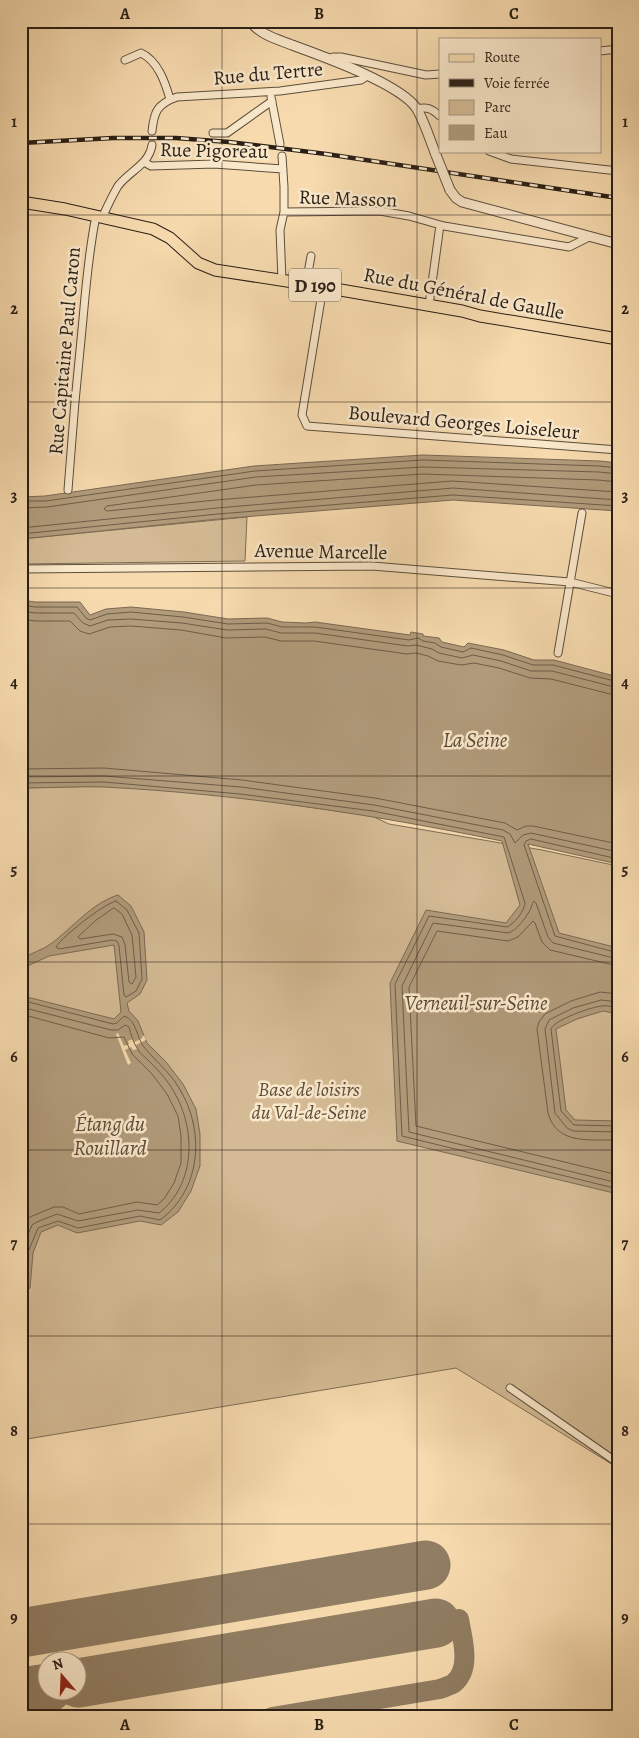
<svg xmlns="http://www.w3.org/2000/svg" width="639" height="1738" font-family="Alegreya,serif">
	<rect width="100%" height="100%" fill="#f7dbaf"/>
	<filter id="stains"><feTurbulence type="fractalNoise" baseFrequency=".004" numOctaves="4"/><feColorMatrix values="0 0 0 0 .2 0 0 0 0 .09 0 0 0 0 .02 0 0 0 .5 -.17"/></filter>
	<radialGradient id="worn" r=".72"><stop offset=".6" stop-color="#630" stop-opacity="0"/><stop offset="1" stop-color="#630" stop-opacity=".3"/></radialGradient>
	<path fill="#d4bb95" stroke="#7e6d56" d="M247 517 245 561 21 564V539Z
		M153 785 372 816 389 824 542 850 618 866V1468L456 1368 21 1440V788Z"/>
	<path fill="#b19b7b" stroke="#7b6953" d="M423 455 600 461 618 463V511L453 500 218 519 21 539V497L45 496 254 466Z
		M21 600 35 602H80L90 615 106 609 131 607 184 612 228 619 267 618 282 622 306 623 315 622 410 635 411 632 423 634V636L439 638 442 642 464 647 468 643 504 650 534 660H554L618 677V864L528 844 559 933 618 948V1014L603 1011 577 1019 556 1029 566 1110 575 1120 618 1121V1194L397 1141 390 983 426 910 506 923 520 905 502 841C371 814 238 794 104 787 77 786 49 788 21 788Z
		M118 895 131 906 144 932 147 980 140 994 127 1003 129 1011 138 1021 147 1043 166 1062 183 1084 196 1109 200 1134V1166L191 1191 178 1212 161 1225 140 1221 77 1233 58 1225 41 1232 33 1253 30 1288 21 1294V977L23 996 114 1019 121 1012 114 945 49 956 21 969V959C31 953 43 950 52 943 73 927 92 903 118 895Z"/>
	<path fill="#f7dbaf" d="M118 1033 124 1046 129 1044 128 1041 133 1039 134 1042 141 1039 144 1035 146 1040 136 1045 137 1049 133 1050 131 1047 125 1050 131 1063 128 1065 116 1034Z"/>
	<g fill="none" stroke-linecap="round" stroke-linejoin="round">
		<path stroke="#6d5d48" stroke-width="1" d="M618 482 598 480 423 474 256 485 107 506 104 509 107 511 216 500 452 481 618 492
			M21 501H46L255 471 423 460 599 466 618 468
			M21 508 47 507 256 477 423 467 599 472 618 474
			M21 528 217 508 453 488 618 500
			M21 534 218 514 453 495 618 506
			M21 605 35 607H77L86 618 90 620 107 614 131 612 183 617 228 624 267 623 282 627H315L409 640 418 638 423 641 435 643 441 647 463 652 471 648 503 655 533 665H553L618 682
			M21 611 35 613H74L83 623 90 626 108 620 131 619 182 623 227 630 266 629 281 633H315L408 646 416 645 432 649 439 653 462 658 473 655 501 661 531 671H552L618 688
			M21 619 35 621H70L80 631 89 634 110 627 131 626 181 630 226 638 265 637 281 641H314L407 654 416 653 428 656 438 661 461 665 474 663 499 668 530 678 551 679 618 696
			M21 769 104 768 242 780 375 798 505 823 517 830 526 826H533L618 844
			M21 777 104 776 241 787 374 805 503 830 510 834 515 843 523 835 531 833 618 852
			M21 783 104 782 240 794 373 811 504 837 525 903C524 912 514 924 507 927L429 916 395 984 402 1136 618 1189
			M618 859 531 839 526 841 524 845 555 936 618 953
			M116 901 127 910 139 933 142 979 136 991 126 997 124 995 119 946 117 941 112 940 59 949 56 947C64 935 102 905 116 901Z
			M114 908 122 914 132 935 136 977 132 984 129 982 125 945 122 937 113 934 80 939 78 937 95 921Z
			M618 959 553 943 548 937 536 903 534 901C531 904 532 908 529 912 524 920 517 930 508 933L433 923 402 986 409 1132 618 1183
			M618 966 550 950 542 942 535 923 533 921 518 937 508 941 437 931 409 987 416 1126 618 1175
			M618 994 600 992 571 1001 545 1014 539 1022 537 1029 548 1113C557 1146 591 1139 618 1140
			M21 1000 113 1024 117 1023 124 1016C137 1020 136 1037 144 1047 155 1061 170 1072 179 1088 205 1130 202 1189 160 1220L140 1216 78 1228 58 1221 38 1228 28 1252 25 1285 21 1288
			M618 1002 601 1000 573 1008 549 1020 545 1029 555 1113 567 1128 573 1131 618 1132
			M21 1007 111 1030H118L125 1025 129 1027C131 1034 133 1042 137 1048 140 1054 146 1058 150 1062 159 1071 168 1081 174 1092 196 1129 196 1184 159 1213L138 1210 78 1221 57 1214 37 1222 32 1225 22 1249 21 1258
			M618 1008C613 1007 607 1005 602 1006 591 1007 554 1020 551 1029L561 1111 574 1125 618 1126
			M21 1014 109 1038 124 1037 132 1054 152 1074 167 1094 178 1116 181 1136V1163L174 1183 164 1199 157 1205 137 1202 79 1214 63 1207H54L30 1217 25 1222 21 1231"/>
		<path stroke="#907d62" stroke-width="20" d="M272 1717 440 1689C444 1687 450 1686 454 1683 472 1668 462 1638 459 1619L436 1623"/>
		<path stroke="#907d62" stroke-width="49" d="M21 1633 426 1565
			M78 1683 436 1623
			M21 1692 48 1688"/>
		<path stroke="#ceb590" stroke-width="7" stroke-dasharray="7 3.5" stroke-linecap="butt" d="M152 145V131"/>
		<defs>
			<path id="minor" d="M600 51 618 49
				M329 59 333 57H341L426 75 440 74
				M125 60 141 53C158 61 165 82 170 99
				M271 97 280 144
				M417 109C427 106 432 109 440 116
				M152 131C154 112 157 104 177 97L280 91 361 80 367 76
				M213 133H227L272 101
				M489 151 511 159 618 171
				M144 162 151 166 214 164 283 169
				M284 212 380 211 409 216 444 226 569 247 589 237
				M102 218C107 207 112 196 118 186 129 171 149 165 152 145
				M282 280 280 230 284 212V187L282 156
				M306 284 311 256
				M323 287 302 415 307 426 618 450
				M429 305 440 225
				M68 490C72 433 77 376 83 319 86 284 89 250 96 216
				M21 569 372 566 570 582 618 594
				M558 653 582 513
				M510 1388 618 1463"/>
			<path id="tertiary" d="M250 21C260 35 277 39 292 45 322 56 401 84 417 109 425 123 430 140 436 155
				M450 190 456 198 462 202 618 244"/>
			<path id="primary" d="M21 202 65 209 153 229 170 238 198 263 215 270 306 284 462 311 480 316 618 339"/>
		</defs>
		<use href="#minor" stroke="#5c4e3c" stroke-width="9"/>
		<use href="#tertiary" stroke="#5c4e3c" stroke-width="11"/>
		<use href="#primary" stroke="#291f16" stroke-width="13"/>
		<use href="#minor" stroke="#fae8cb" stroke-width="7"/>
		<use href="#tertiary" stroke="#fae8cb" stroke-width="9"/>
		<use href="#primary" stroke="#f7dbaf" stroke-width="11"/>
		<defs>
			<path id="rail" d="M21 143 113 138H176L229 142 326 154 618 198"/>
		</defs>
		<use href="#rail" stroke="#291f16" stroke-width="4.5"/>
		<use href="#rail" stroke="#fae8cb" stroke-width="2.5" stroke-dasharray="8" stroke-linecap="butt"/>
		<defs>
			<path id="tertiary-bridge" d="M436 155 450 190"/>
		</defs>
		<use href="#tertiary-bridge" stroke="#5c4e3c" stroke-width="11" stroke-linecap="butt"/>
		<use href="#tertiary-bridge" stroke="#fae8cb" stroke-width="9"/>
	</g>
	<path fill="none" stroke="#291f16" stroke-width="1" stroke-opacity="0.55" d="M222 21V1717M417 21V1717M21 215H618M21 402H618M21 588H618M21 776H618M21 962H618M21 1150H618M21 1336H618M21 1524H618"/>
	<g text-anchor="middle" stroke-width="5" stroke-linejoin="round" paint-order="stroke">
		<rect fill="#fae8cb" stroke="#685b4c" stroke-width="1" x="289" y="268.5" width="52" height="33" rx="4"/>
		<g font-size="19" font-weight="bold" fill="#291f16">
			<text x="315" y="292">D 190</text>
		</g>
		<g font-size="20" fill="#291f16" stroke="#fae8cb">
			<text transform="translate(268 73) rotate(-5)" y="7">Rue du Tertre</text>
			<text transform="translate(214 150) rotate(1)" y="7">Rue Pigoreau</text>
			<text transform="translate(348 198) rotate(2)" y="7">Rue Masson</text>
			<text transform="translate(464 293) rotate(11)" y="7">Rue du Général de Gaulle</text>
			<text transform="translate(64 351) rotate(-85)" y="7">Rue Capitaine Paul Caron</text>
			<text transform="translate(464 422) rotate(5)" y="7">Boulevard Georges Loiseleur</text>
			<text transform="translate(321 551) rotate(1)" y="7">Avenue Marcelle</text>
		</g>
		<g font-size="20" font-style="italic" fill="#5c4e3c" stroke="#fae8cb">
			<text x="309" y="1096">Base de loisirs<tspan x="309" dy="23">du Val-de-Seine</tspan></text>
		</g>
		<g font-size="21" font-style="italic" fill="#594a39" stroke="#fae8cb">
			<text x="475" y="747">La Seine</text>
			<text x="476" y="1010">Verneuil-sur-Seine</text>
			<text x="110" y="1131">Étang du<tspan x="110" dy="24">Rouillard</tspan></text>
		</g>
	</g>
	<rect width="639" height="1738" fill="none" stroke="#f7dbaf" stroke-width="55"/>
	<rect x="439" y="38" width="162" height="115" fill="#fae8cb" stroke="#a69883"/>
	<rect x="449" y="54" width="25" height="8" fill="#f7dbaf" stroke="#a69883"/>
	<text x="484" y="62" font-size="15" fill="#291f16">Route</text>
	<rect x="449" y="79" width="25" height="8" fill="#291f16" stroke="#a69883"/>
	<text x="484" y="88" font-size="15" fill="#291f16">Voie ferrée</text>
	<rect x="449" y="100" width="25" height="15" fill="#d4bb95" stroke="#a69883"/>
	<text x="484" y="112" font-size="15" fill="#291f16">Parc</text>
	<rect x="449" y="125" width="25" height="15" fill="#b19b7b" stroke="#a69883"/>
	<text x="484" y="138" font-size="15" fill="#291f16">Eau</text>
	<g transform="translate(62 1676) rotate(341)"><circle r="24" fill="#fae8cb" stroke="#a69883"/>
	<path d="M0-4L9 19L0 12L-9 19Z" fill="#8f2418"/>
	<text y="-8" font-size="14" font-weight="bold" text-anchor="middle" fill="#291f16">N</text>
	</g>
	<rect x="28" y="28" width="584" height="1682" fill="none" stroke="#291f16" stroke-width="2"/>
	<g font-size="16" text-anchor="middle" font-weight="bold" fill="#291f16">
		<text x="125" y="19">A</text>
		<text x="319" y="19">B</text>
		<text x="514" y="19">C</text>
		<text x="14" y="127">1</text>
		<text x="625" y="127">1</text>
		<text x="14" y="314">2</text>
		<text x="625" y="314">2</text>
		<text x="14" y="501">3</text>
		<text x="625" y="501">3</text>
		<text x="14" y="688">4</text>
		<text x="625" y="688">4</text>
		<text x="14" y="875">5</text>
		<text x="625" y="875">5</text>
		<text x="14" y="1062">6</text>
		<text x="625" y="1062">6</text>
		<text x="14" y="1249">7</text>
		<text x="625" y="1249">7</text>
		<text x="14" y="1436">8</text>
		<text x="625" y="1436">8</text>
		<text x="14" y="1623">9</text>
		<text x="625" y="1623">9</text>
		<text x="125" y="1730">A</text>
		<text x="319" y="1730">B</text>
		<text x="514" y="1730">C</text>
	</g>
	<rect width="100%" height="100%" filter="url(#stains)"/>
	<rect width="100%" height="100%" fill="url(#worn)"/>
</svg>
